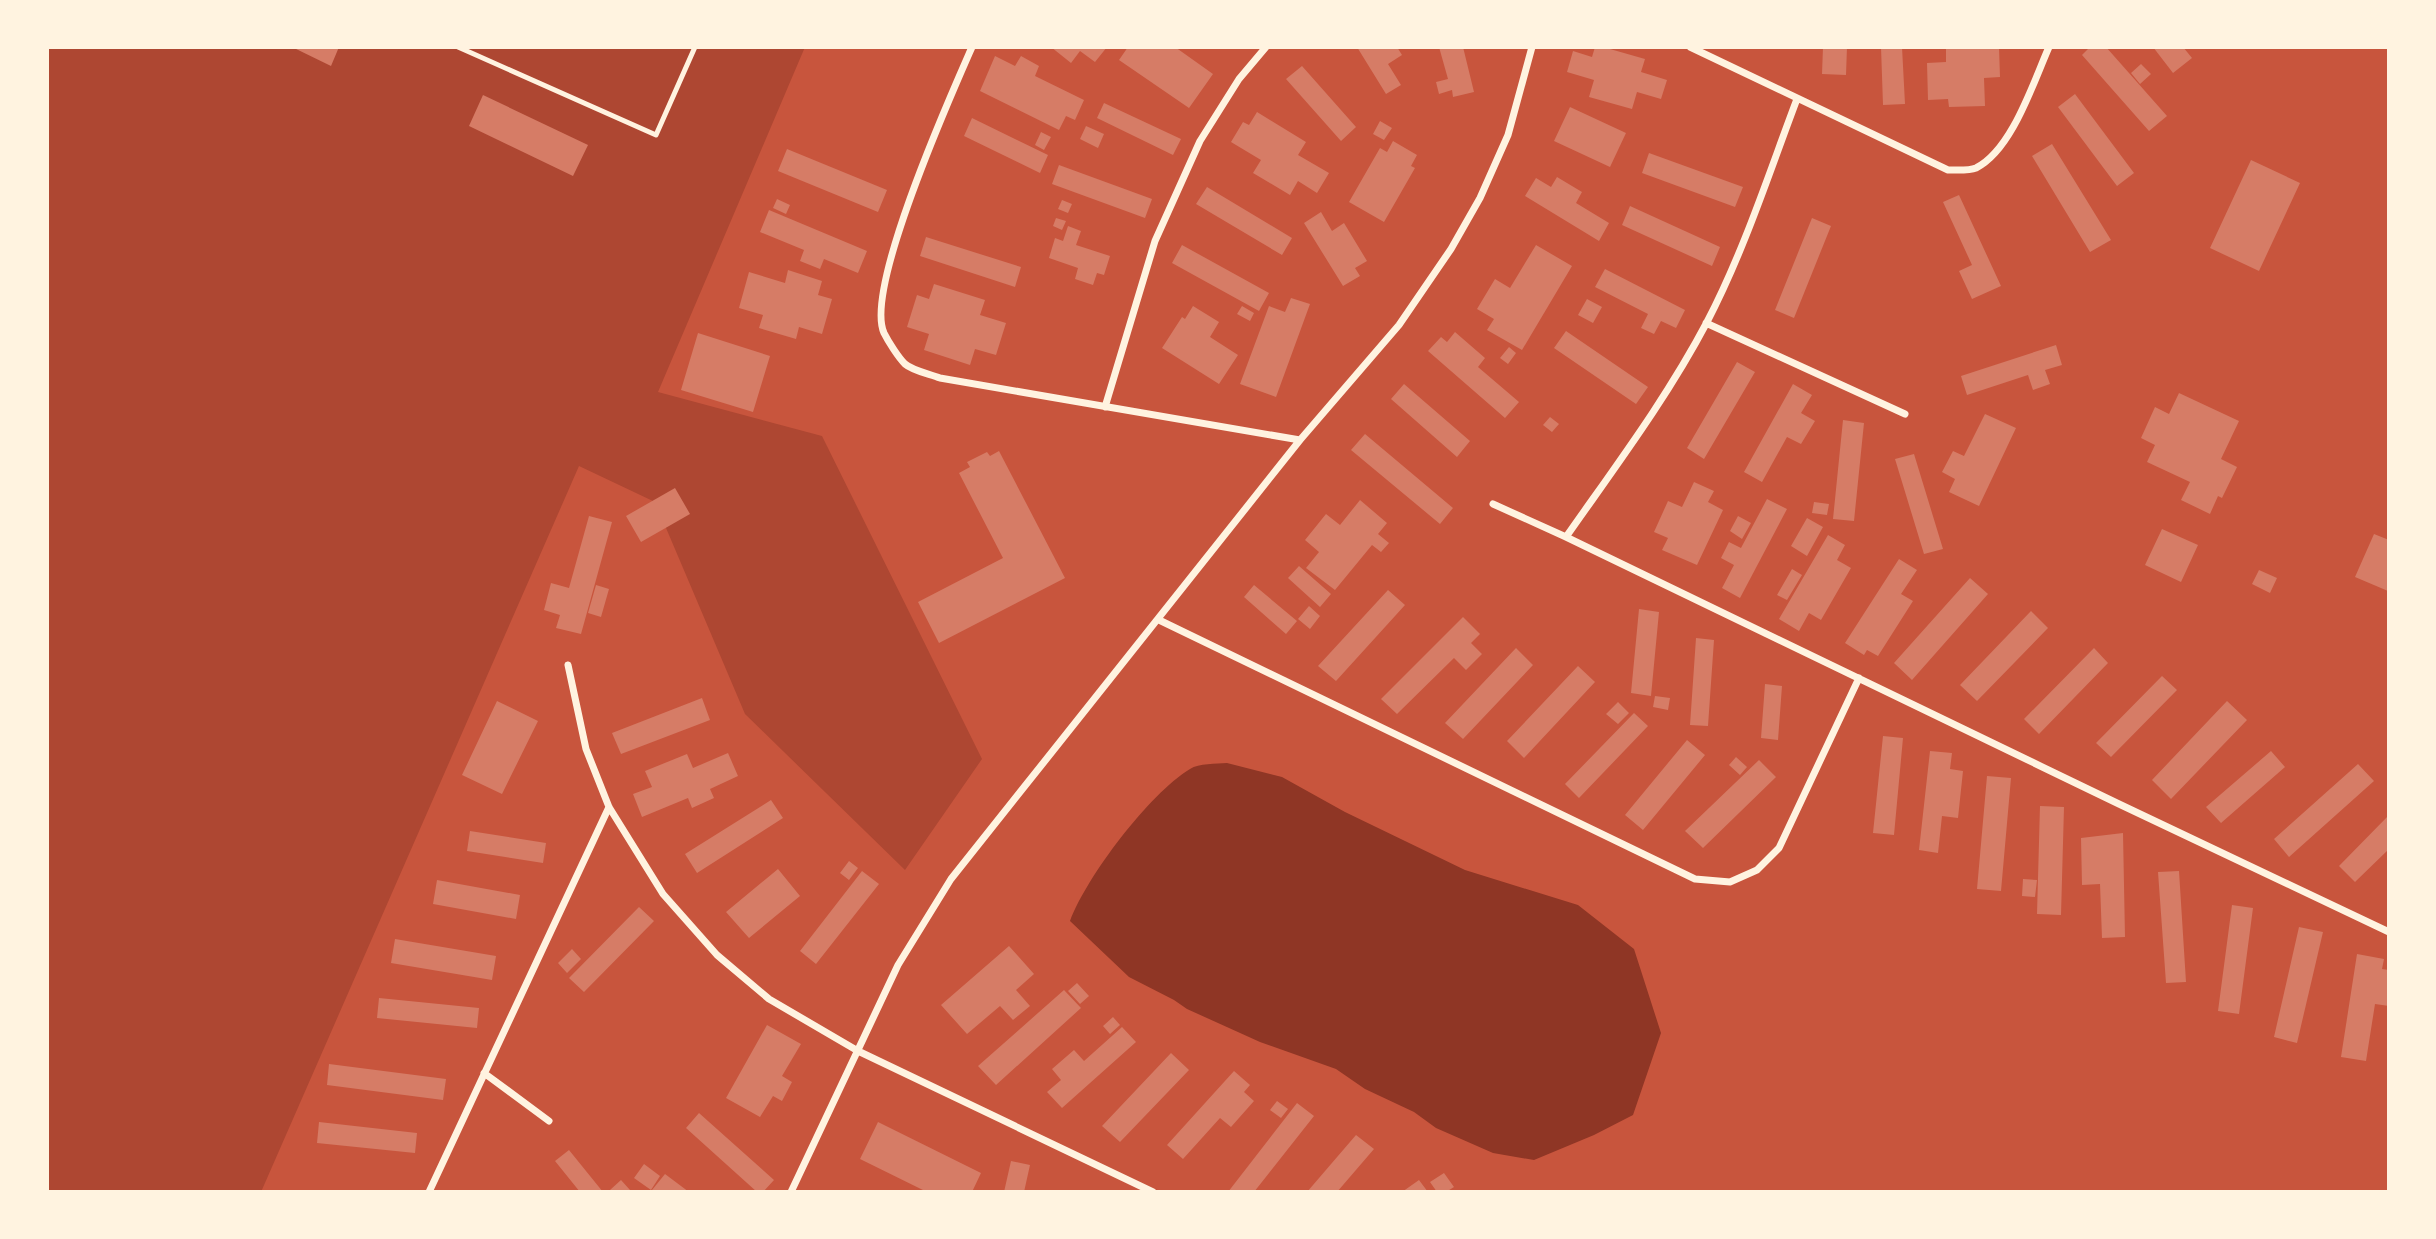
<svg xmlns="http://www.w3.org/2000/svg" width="2436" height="1239" font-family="Commissioner,sans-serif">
	<rect width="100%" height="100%" fill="#c8553d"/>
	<path fill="#ae4732" d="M47 47H805L658 392 822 436 982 759 905 870 745 714 655 502 579 466 261 1192H47Z"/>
	<path fill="#8f3625" d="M1227 763 1282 777 1345 812 1465 870 1578 905 1634 949 1661 1033 1633 1115 1594 1135 1534 1160 1493 1153 1436 1128 1414 1112 1365 1089 1336 1069 1260 1042 1187 1009 1174 1000 1129 977 1070 921C1087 876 1149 794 1190 769 1199 763 1216 764 1227 763Z"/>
	<path fill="#d67c66" d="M292 47H339L331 66Z
		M1051 47H1107L1095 62 1080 51 1071 63Z
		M1128 47H1175L1213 74 1189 108 1119 60Z
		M1357 47H1397L1402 55 1388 64 1401 85 1386 94Z
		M1439 47H1463L1474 92 1453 97 1452 90 1439 94 1436 82 1448 79Z
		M1595 47H1603L1645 59 1641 72 1667 80 1661 99 1637 92 1632 109 1589 97 1594 80 1567 72 1573 51 1592 57Z
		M1823 47H1847L1846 75 1822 74Z
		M1881 47H1902L1905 104 1883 105Z
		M1946 47H1999L2000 77 1984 78 1985 106 1949 107 1948 99 1928 100 1927 63 1946 62Z
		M2090 47H2106L2167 116 2149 131 2082 55Z
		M2153 47H2183L2192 58 2173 73Z
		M995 56 1015 66 1021 56 1039 66 1035 76 1084 100 1075 120 1066 116 1059 130 980 91Z
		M2141 64 2151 74 2140 84 2131 73Z
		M1302 66 1356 127 1341 141 1286 79Z
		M2075 94 2134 173 2117 186 2058 107Z
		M483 95 588 145 573 176 469 126Z
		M1104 103 1181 139 1173 155 1097 118Z
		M1570 107 1626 133 1610 167 1554 141Z
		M1257 112 1306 142 1298 155 1329 173 1317 193 1298 181 1290 195 1253 173 1261 160 1231 142 1243 122 1249 125Z
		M972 118 1048 155 1040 173 964 136Z
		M1380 121 1392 128 1384 140 1373 134Z
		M1086 126 1104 134 1098 148 1080 139Z
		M1041 132 1051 137 1044 150 1035 145Z
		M1393 141 1417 155 1411 166 1415 168 1384 222 1349 202 1380 148 1387 152Z
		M2052 144 2111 240 2090 252 2032 156Z
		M787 149 887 190 878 212 778 171Z
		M1649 153 1743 187 1735 207 1642 173Z
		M2251 160 2300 183 2259 271 2210 248Z
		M1059 165 1152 199 1145 218 1052 184Z
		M1557 177 1582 192 1576 203 1609 223 1599 241 1525 196 1536 178 1551 187Z
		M1207 187 1292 238 1282 255 1196 204Z
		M1959 195 2001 286 1972 299 1959 271 1972 265 1943 202Z
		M777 199 790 205 786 214 773 208Z
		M1062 200 1072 204 1068 213 1058 209Z
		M1630 206 1720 247 1712 266 1622 225Z
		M769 210 867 251 858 273 824 259 820 269 800 261 804 250 760 232Z
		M1321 212 1332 231 1344 223 1367 261 1355 268 1360 276 1343 286 1304 223Z
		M1056 218 1066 221 1062 230 1053 226Z
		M1812 218 1831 226 1794 318 1775 310Z
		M1068 226 1081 231 1076 245 1110 256 1104 275 1097 273 1093 285 1075 279 1078 268 1049 258 1055 238 1063 241Z
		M926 237 1021 267 1015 287 920 256Z
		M1182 245 1269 293 1259 311 1172 263Z
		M1536 245 1572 266 1522 350 1487 330 1494 319 1477 309 1495 279 1510 288Z
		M1605 269 1685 310 1676 328 1661 321 1654 334 1641 328 1648 314 1595 287Z
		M788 270 822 281 818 295 832 299 822 334 799 327 796 339 759 328 763 315 739 308 749 272 785 283Z
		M934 284 985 300 980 315 1006 323 996 355 975 349 970 365 924 350 929 334 907 327 917 295 929 299Z
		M1291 298 1310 304 1276 397 1240 384 1269 306 1285 312Z
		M1587 299 1602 307 1593 323 1578 315Z
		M1193 306 1219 322 1210 337 1238 355 1219 384 1162 348 1182 317 1185 319Z
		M1242 306 1254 313 1250 321 1237 314Z
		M1566 331 1648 387 1636 404 1554 348Z
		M1455 332 1485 358 1478 367 1519 402 1505 418 1428 351 1441 337 1447 342Z
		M698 333 770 356 753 412 681 390Z
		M2056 345 2062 365 2045 370 2050 384 2033 390 2028 375 1967 395 1961 376Z
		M1509 347 1516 353 1508 364 1500 358Z
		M1737 362 1755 372 1704 459 1687 448Z
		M1404 384 1470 441 1457 457 1391 399Z
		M1793 384 1812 395 1801 413 1815 421 1801 444 1787 437 1762 482 1744 472Z
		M2179 393 2239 421 2221 459 2237 467 2222 498 2218 496 2210 514 2181 500 2190 482 2147 462 2155 445 2141 438 2155 407 2169 414Z
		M1985 414 2016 428 1979 506 1949 492 1955 479 1942 472 1953 451 1964 456Z
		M1550 417 1559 424 1552 432 1543 425Z
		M1843 420 1864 423 1854 521 1833 519Z
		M1365 434 1453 508 1440 524 1351 450Z
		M999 451 1065 578 939 643 918 602 1003 558 959 473 970 467 967 462 987 452 990 456Z
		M1914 454 1943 549 1924 554 1895 459Z
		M1694 482 1714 491 1708 502 1723 510 1697 565 1662 550 1668 538 1654 532 1668 501 1682 507Z
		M675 488 690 514 641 542 626 516Z
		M1767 499 1787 509 1740 598 1722 588 1734 565 1721 558 1729 542 1741 548Z
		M1360 500 1387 523 1378 534 1389 543 1381 552 1372 545 1335 590 1306 568 1319 552 1305 540 1326 514 1340 525Z
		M1814 502 1829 504 1827 515 1812 513Z
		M589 516 612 522 581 634 556 628 560 615 544 610 551 583 569 588Z
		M1738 516 1751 523 1742 539 1730 531Z
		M1807 518 1823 527 1807 556 1791 546Z
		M2162 529 2198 545 2181 582 2145 565Z
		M2374 534 2389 540 2388 591 2355 577Z
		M1828 535 1845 545 1837 560 1851 568 1821 620 1809 613 1799 631 1779 619Z
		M1899 559 1917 570 1901 594 1913 601 1878 656 1867 650 1864 655 1845 643Z
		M1299 566 1331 594 1320 607 1288 578Z
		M1792 569 1802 575 1787 600 1777 595Z
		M2259 570 2277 578 2270 593 2252 584Z
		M1970 578 1988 594 1912 680 1894 663Z
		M596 585 609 589 601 617 588 613Z
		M1254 585 1297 621 1286 634 1244 597Z
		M1388 590 1405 605 1336 681 1318 666Z
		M1309 606 1320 616 1310 629 1298 619Z
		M1639 609 1659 612 1651 696 1631 693Z
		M2031 611 2048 628 1977 701 1960 685Z
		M1463 617 1480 634 1471 643 1482 654 1466 670 1454 658 1397 714 1381 699Z
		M1696 638 1714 640 1708 726 1690 725Z
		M1516 648 1533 665 1463 739 1445 723Z
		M2094 648 2108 663 2039 734 2024 719Z
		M1578 666 1595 682 1524 758 1507 741Z
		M2162 676 2177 690 2111 757 2096 743Z
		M1765 684 1782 686 1778 740 1761 738Z
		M1655 696 1670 698 1668 710 1653 707Z
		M702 698 710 720 621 754 612 733Z
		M497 701 538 721 502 794 462 775Z
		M2227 701 2247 720 2171 799 2152 780Z
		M1618 702 1629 713 1618 724 1606 714Z
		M1634 713 1648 726 1579 798 1565 784Z
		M1883 736 1903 738 1894 835 1873 833Z
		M1687 740 1705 755 1643 830 1625 815Z
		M1930 751 1952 753 1950 769 1963 771 1958 818 1942 816 1938 853 1919 850Z
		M2271 751 2285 767 2221 823 2206 807Z
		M728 753 738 776 710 789 714 798 692 808 688 798 642 817 633 794 652 787 645 771 687 754 693 768Z
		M1736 757 1747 767 1740 775 1729 765Z
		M1759 760 1776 777 1703 848 1685 831Z
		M2358 764 2374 781 2289 857 2274 839Z
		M1987 776 2011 778 2001 891 1977 889Z
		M771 800 783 818 697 873 685 854Z
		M2040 806 2064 807 2061 915 2037 914Z
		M2389 815V849L2355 882 2339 866Z
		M470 831 546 843 543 863 467 851Z
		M2123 833 2125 937 2102 938 2100 884 2082 885 2081 838Z
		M849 861 858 868 849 880 840 873Z
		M778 869 800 896 749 938 726 912Z
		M862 871 879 884 816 964 800 951Z
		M2179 871 2186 982 2166 983 2158 872Z
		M2023 879 2037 880 2035 897 2022 896Z
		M437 880 520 895 516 919 433 904Z
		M2232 905 2253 908 2239 1014 2218 1011Z
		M639 907 654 921 584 992 569 978Z
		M2299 927 2323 932 2297 1043 2274 1037Z
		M395 939 496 956 492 980 391 963Z
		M1009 946 1034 974 1016 990 1030 1006 1013 1020 1000 1006 967 1034 941 1005Z
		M572 949 581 959 567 973 558 963Z
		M2357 954 2384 959 2382 969 2389 970V1006L2375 1004 2366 1061 2341 1057Z
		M1077 983 1089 996 1080 1004 1068 991Z
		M1064 990 1081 1008 996 1085 978 1066Z
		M379 998 479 1008 477 1028 377 1018Z
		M1113 1017 1120 1025 1110 1034 1103 1026Z
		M767 1025 801 1044 782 1076 792 1082 782 1101 773 1096 760 1117 726 1098Z
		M1122 1027 1136 1042 1062 1108 1047 1092 1061 1080 1052 1069 1074 1050 1084 1061Z
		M1171 1053 1189 1070 1120 1142 1102 1126Z
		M329 1064 446 1079 443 1100 327 1085Z
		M1234 1071 1250 1085 1244 1092 1254 1101 1231 1127 1220 1118 1183 1159 1167 1145Z
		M1277 1101 1288 1109 1281 1118 1270 1110Z
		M1297 1103 1314 1116 1254 1192H1228Z
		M699 1113 774 1180 763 1192H757L686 1128Z
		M319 1122 417 1133 415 1153 317 1143Z
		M878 1122 981 1173 972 1192H927L860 1159Z
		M1356 1135 1374 1149 1337 1192H1307Z
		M569 1150 603 1192H580L555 1161Z
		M1011 1161 1030 1165 1024 1192H1004Z
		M644 1164 660 1176 651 1190 634 1178Z
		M1444 1173 1454 1187 1446 1192H1437L1430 1182Z
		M665 1174 689 1192H654L652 1190Z
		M621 1180 630 1190 611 1192 610 1190Z
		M1419 1180 1428 1192H1402Z"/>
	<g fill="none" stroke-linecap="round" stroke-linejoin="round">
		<path stroke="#fff3e0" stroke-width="5" d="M458 47 656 135 695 47"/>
		<path stroke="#fff3e0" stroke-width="7" d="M972 47C951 95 864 289 884 333 888 341 898 357 905 364 913 371 930 374 940 378L1300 440
			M1690 47 1948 170C1956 170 1969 171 1976 168 2012 150 2033 83 2049 47
			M1706 323 1905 414
			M1105 407 1155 241 1200 141 1239 79 1266 47
			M1493 504 1566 537 2119 804 2389 932
			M1566 537C1615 467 1667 398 1707 322 1744 251 1769 173 1797 99
			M1159 620 1695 879 1730 882 1757 870 1779 848 1859 678
			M568 665 586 749 609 807 663 894 717 955 769 999 858 1051 1153 1192
			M484 1073 549 1121
			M429 1192 609 807
			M791 1192 898 965 951 879 1300 440 1399 325 1451 249 1480 198 1508 135 1532 47"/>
	</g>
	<rect width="2436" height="1239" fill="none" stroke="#fff3e0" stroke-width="98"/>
</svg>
